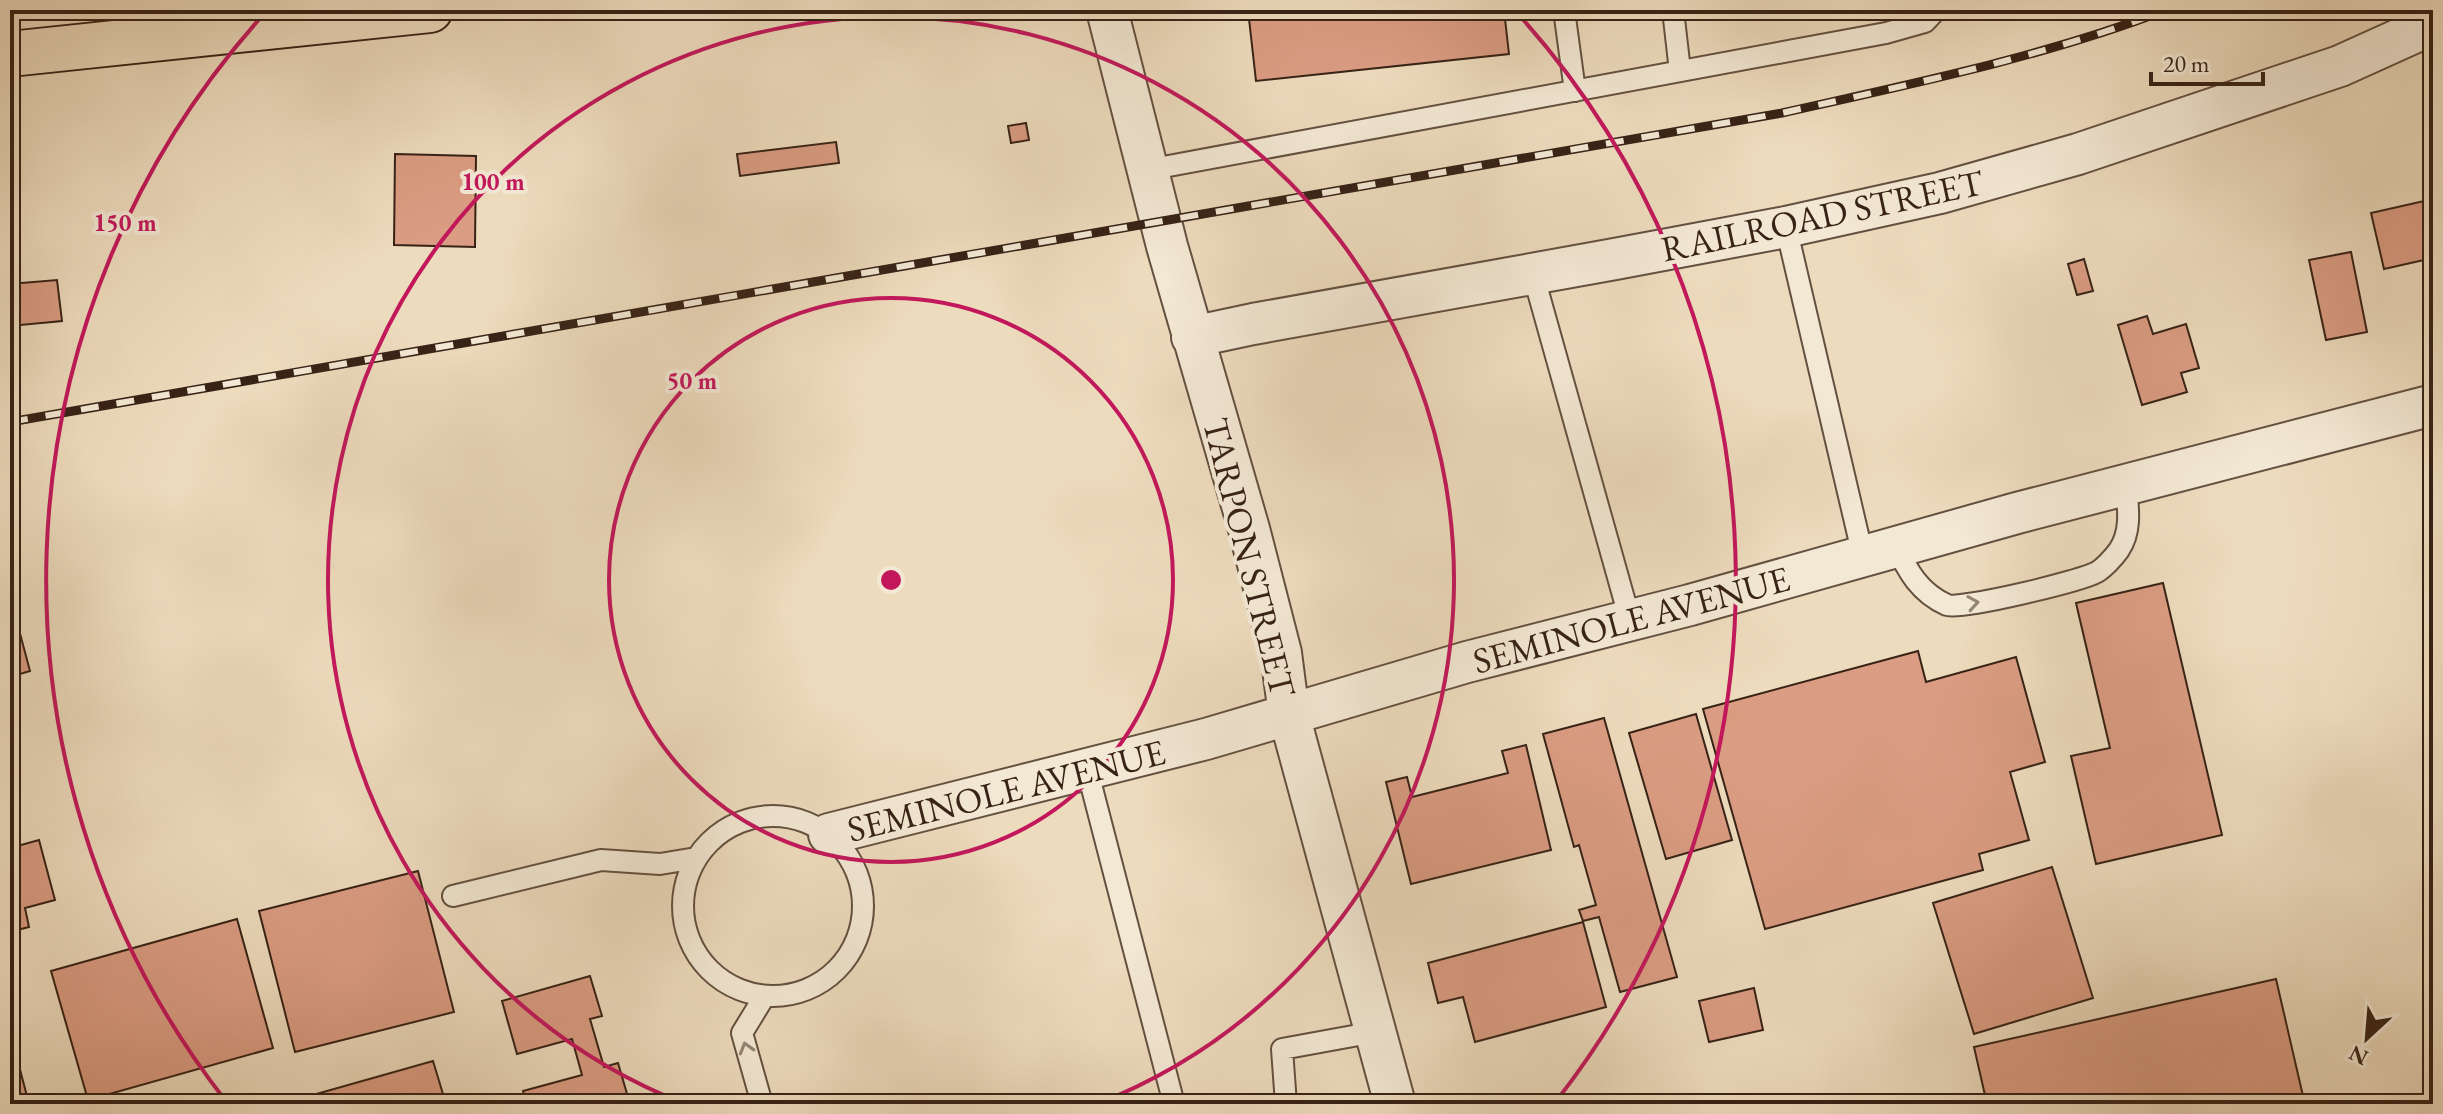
<svg xmlns="http://www.w3.org/2000/svg" width="2443" height="1114" font-family="'EB Garamond',serif">
	<rect width="100%" height="100%" fill="#eddbbd"/>
	<filter id="stains"><feTurbulence type="fractalNoise" baseFrequency=".0025" numOctaves="4"/><feColorMatrix values="0 0 0 0 .2 0 0 0 0 .09 0 0 0 0 .02 0 0 0 .5 -.17"/></filter>
	<radialGradient id="worn" r=".72"><stop offset=".6" stop-color="#630" stop-opacity="0"/><stop offset="1" stop-color="#630" stop-opacity=".3"/></radialGradient>
	<path fill="#da9c82" stroke="#372216" stroke-width="2" d="M1248 10H1504L1509 54 1256 81Z
		M1026 123 1029 140 1011 143 1008 126Z
		M836 142 839 163 740 176 737 154Z
		M395 154 476 156 475 247 394 245Z
		M2433 199V258L2384 269 2371 213Z
		M2351 252 2367 332 2326 340 2309 260Z
		M2084 259 2093 291 2077 295 2068 264Z
		M57 280 62 321 10 326V284Z
		M2147 316 2153 334 2186 324 2199 368 2181 373 2187 392 2142 405 2118 325Z
		M2163 583 2222 835 2096 864 2071 756 2110 748 2076 603Z
		M14 611 30 671 10 677V612Z
		M1918 651 1926 682 2016 657 2045 762 2010 772 2029 840 1979 854 1983 870 1765 929 1703 709Z
		M1696 714 1732 840 1666 859 1629 733Z
		M1604 718 1677 977 1620 992 1599 917 1583 921 1579 910 1596 905 1579 845 1574 847 1543 734Z
		M1526 745 1551 850 1411 884 1386 782 1407 777 1412 797 1508 773 1502 751Z
		M39 840 55 900 25 908 29 927 10 932V848Z
		M2052 867 2093 998 1974 1034 1933 903Z
		M418 871 454 1012 295 1052 259 911Z
		M237 919 273 1048 88 1100 51 971Z
		M1583 922 1606 1007 1475 1042 1463 997 1438 1003 1428 963Z
		M590 976 602 1016 590 1019 604 1067 618 1063 630 1104H527L523 1091 582 1075 572 1039 517 1054 502 1001Z
		M2276 979 2303 1096 2268 1104H1987L1974 1047Z
		M1754 988 1763 1030 1709 1042 1699 1001Z
		M10 1031 29 1104H10Z
		M433 1061 446 1104H281Z"/>
	<g fill="none" stroke-linecap="round" stroke-linejoin="round">
		<defs>
			<path id="service" d="M1564 10 1575 91
				M1673 10 1680 71
				M1147 170 1886 33 1925 22 1936 10
				M1786 227 1863 556
				M1533 274 1630 620
				M1896 546C1908 572 1920 593 1947 605 1961 610 2081 581 2097 572 2104 568 2114 557 2119 550 2132 531 2128 507 2126 485
				M1087 769 1174 1104
				M683 906a90 90 0 1 1 180 0a90 90 0 1 1-180 0Z
				M453 896 601 860 660 864 696 858
				M762 1104 742 1033 764 997
				M1286 1104 1282 1049 1375 1032"/>
			<path id="minor" d="M1107 10 1167 246 1249 529 1281 653 1289 715 1395 1104
				M1192 337 1253 324 1615 259 1786 227 1940 193 2078 154 2340 66 2433 24
				M829 834 1206 739 1467 662 1690 605 2017 513 2433 405"/>
			<path id="primary" d="M10 54 430 10"/>
		</defs>
		<use href="#service" stroke="#645040" stroke-width="24"/>
		<use href="#minor" stroke="#645040" stroke-width="44"/>
		<use href="#primary" stroke="#372216" stroke-width="48"/>
		<use href="#service" stroke="#f3e8d4" stroke-width="20"/>
		<use href="#minor" stroke="#f3e8d4" stroke-width="40"/>
		<use href="#primary" stroke="#eddbbd" stroke-width="44"/>
		<defs>
			<path id="rail" d="M10 422 1782 113C1911 84 2043 57 2166 10"/>
		</defs>
		<use href="#rail" stroke="#372216" stroke-width="9"/>
		<use href="#rail" stroke="#f3e8d4" stroke-width="6" stroke-dasharray="18" stroke-linecap="butt"/>
	</g>
	<defs><path id="oneway-chevron" d="M-2-3.5L2.5 0L-2 3.5" fill="none" stroke-width="1.6" stroke-linecap="round" stroke-linejoin="round" transform="scale(2)"/></defs>
	<g stroke="#958575">
		<use href="#oneway-chevron" transform="translate(1973 603) rotate(-9)"/>
		<use href="#oneway-chevron" transform="translate(746 1048) rotate(-106)"/>
	</g>
	<g fill="none" stroke="#c2185b" stroke-width="4">
		<circle cx="891" cy="580" r="282"/>
		<path d="M685 1104A563 563 0 1 1 1097 1104"/>
		<path d="M225 1100A845 845 0 0 1 263 15M1519 15A845 845 0 0 1 1557 1100"/>
	</g>
	<g text-anchor="middle" stroke-width="8" stroke-linejoin="round" paint-order="stroke">
		<g font-size="36" fill="#372216" stroke="#f3e8d4">
			<text transform="translate(1822 215) rotate(-12)" y="13">RAILROAD STREET</text>
			<text transform="translate(1250 557) rotate(76)" y="13">TARPON STREET</text>
			<text transform="translate(1631 619) rotate(-15)" y="13">SEMINOLE AVENUE</text>
			<text transform="translate(1006 790) rotate(-14)" y="13">SEMINOLE AVENUE</text>
		</g>
	</g>
	<circle cx="891" cy="580" r="12" fill="#c2185b" stroke="#f3e8d4" stroke-width="4"/>
	<g font-size="24" text-anchor="middle" font-weight="bold" fill="#c2185b" stroke="#f3e8d4" stroke-width="8" stroke-linejoin="round" paint-order="stroke">
		<text x="493" y="190">100 m</text>
		<text x="125" y="231">150 m</text>
		<text x="692" y="389">50 m</text>
	</g>
	<rect width="2443" height="1114" fill="none" stroke="#eddbbd" stroke-width="40"/>
	<rect x="12" y="12" width="2419" height="1090" fill="none" stroke="#372216" stroke-width="4"/>
	<rect x="20" y="20" width="2403" height="1074" fill="none" stroke="#372216" stroke-width="2"/>
	<g transform="translate(2367 1038) rotate(206)" stroke="#f3e8d4" stroke-width="6" paint-order="stroke">
	<path d="M0-6L14 30L0 20L-14 30Z" fill="#372216"/>
	<text y="-12" font-size="22" font-weight="bold" text-anchor="middle" fill="#372216">N</text>
	</g>
	<path d="M2151 72v12h112v-12" fill="none" stroke="#372216" stroke-width="4"/>
	<text x="2163" y="72" font-size="24" fill="#372216" stroke="#f3e8d4" stroke-width="6" paint-order="stroke">20 m</text>
	<rect width="100%" height="100%" filter="url(#stains)"/>
	<rect width="100%" height="100%" fill="url(#worn)"/>
</svg>
